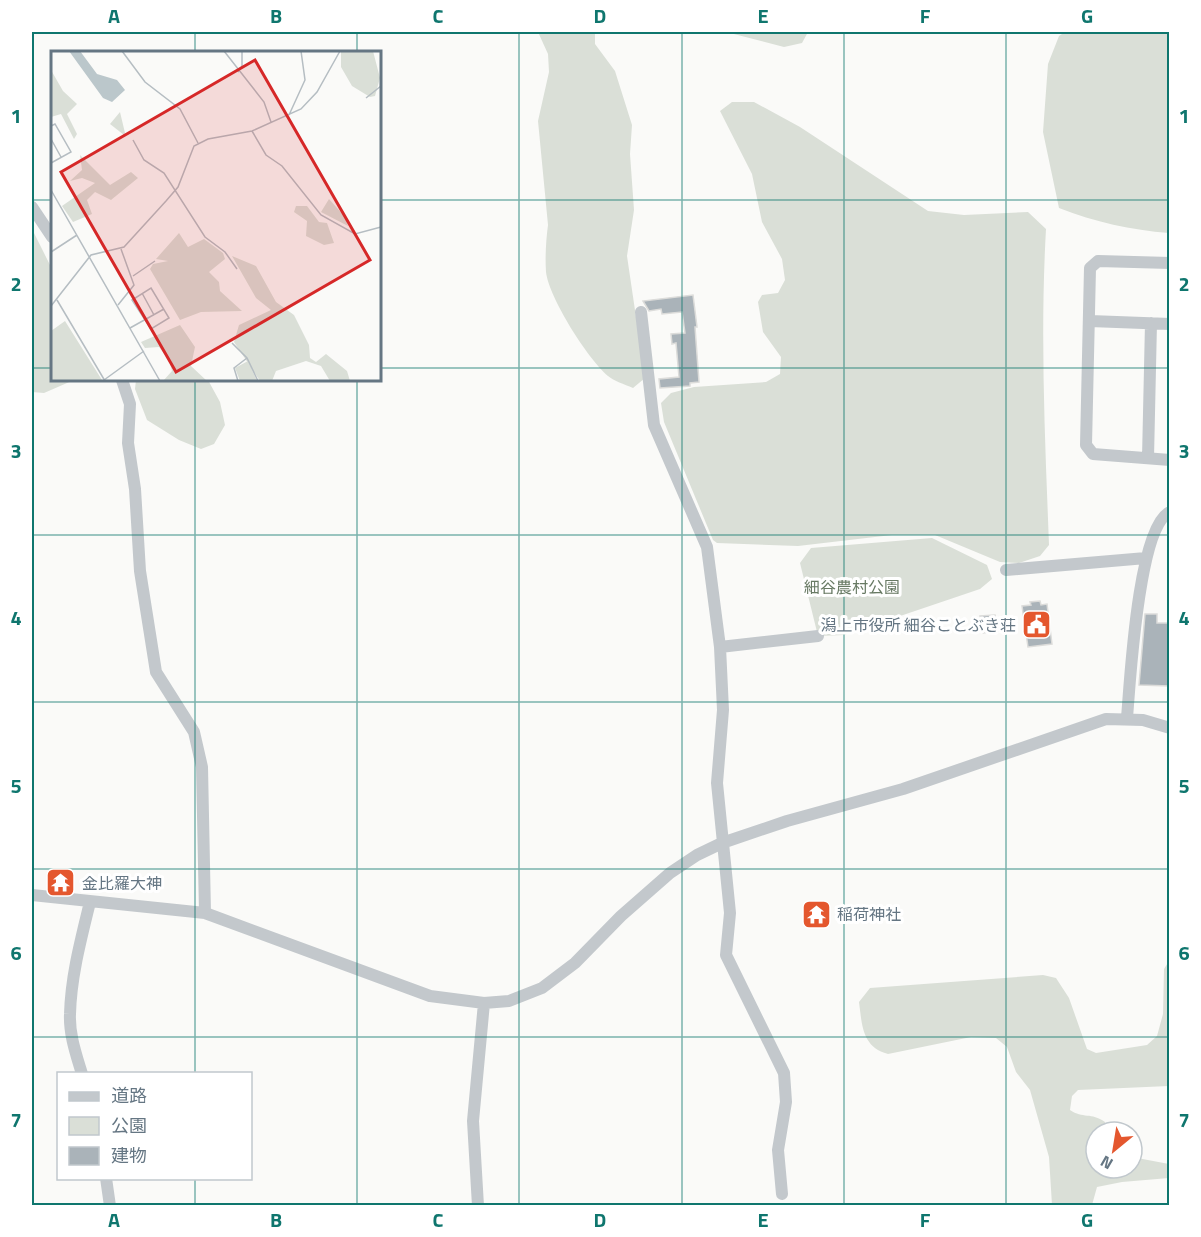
<svg xmlns="http://www.w3.org/2000/svg" width="1201" height="1237" font-family="'Titillium Web','Noto Sans JP',sans-serif">
	<rect width="100%" height="100%" fill="#fafaf8"/>
	<path fill="#dadfd7" d="M538 32H595V44L615 71 632 125 630 154 634 210 627 256 645 378 633 388C624 384 614 381 608 376 588 359 549 298 546 272 545 257 546 240 548 225L538 121 549 72 548 54Z
		M726 32H808L802 43 784 47Z
		M1065 32H1169V233C1131 230 1095 222 1059 208L1043 132 1048 64 1059 36Z
		M732 102H754L800 127 928 211 964 215 1028 212 1046 229C1040 335 1045 439 1049 545L1040 556 1019 563 1000 562 935 535H892L798 546 717 543 713 540 664 422 661 403 671 393 694 387 766 382 780 374 781 357 763 332 758 302 762 295 778 293 785 280 782 259 762 222 752 174 720 111Z
		M32 229 52 269V380H74L44 393 32 392Z
		M136 380H208L220 402 225 425 214 444 201 449 179 440 147 420 135 389Z
		M932 538 987 565 992 579 980 589 844 635 818 636 800 563 811 548Z
		M1169 961V1086L1078 1090 1072 1096 1070 1110C1083 1119 1091 1112 1105 1122L1106 1132H1096V1168H1132V1157L1169 1164V1178L1122 1182 1097 1187 1092 1205H1052L1049 1157 1030 1090 1016 1072 1007 1047 996 1038 971 1037 888 1054C862 1047 862 1025 859 1002L870 988 1043 975 1056 978 1069 998 1087 1049 1096 1053 1147 1045 1157 1036 1163 1014 1164 969Z"/>
	<path fill="#aab3b9" stroke="#dcdcda" stroke-width="1.5" d="M693 295 697 327H695L699 382 690 383V386L660 388 659 379 679 377 676 343 672 344 671 334 685 333 682 312 662 314 661 309 649 311 643 301Z
		M1040 601 1041 605 1047 604 1052 644 1028 647 1022 606 1031 605 1030 602Z
		M1145 614H1157V623H1170V686L1139 685Z
		M995 615 998 631 983 633 980 616Z"/>
	<g fill="none" stroke-linecap="round" stroke-linejoin="round">
		<path stroke="#c3c8cc" stroke-width="12" d="M32 207 52 237
			M1170 263 1098 261 1090 268 1086 445 1093 454 1170 460
			M641 312 654 425 707 547 720 647 723 710 717 783 730 913 726 955 784 1073 786 1102 778 1150 782 1194
			M1090 321 1170 324
			M122 380 130 404 128 443 135 489 140 571 156 672 194 732 202 767 205 913
			M1148 458 1151 323
			M1006 570 1146 558
			M720 647 818 636
			M1127 718C1130 682 1138 526 1170 512
			M32 895 205 913 430 996 484 1003 509 1001 542 988 575 963 621 916 670 873 697 855 722 843 787 821 903 789 1106 719 1143 720 1170 728
			M82 1074C76 1054 69 1034 70 1014 71 976 81 939 90 902
			M106 1178 110 1206
			M478 1206 473 1121 484 1003"/>
	</g>
	<path fill="none" stroke="#0f766e" stroke-width="1.5" stroke-opacity="0.55" d="M195 32V52M357 32V52M519 32V1206M682 32V1206M844 32V1206M1006 32V1206M32 200H52M380 200H1170M32 368H52M380 368H1170M195 380V1074M357 380V1206M32 535H1170M32 702H1170M32 869H1170M32 1037H1170M195 1178V1206"/>
	<defs>
		<symbol id="civic-square" viewBox="-11 -11 22 22"><rect x="-9" y="-9" width="18" height="18" rx="4" fill="#e4572e" stroke="#fff"/><path d="M-.6-6.5H3V-4.5H.6V-3L4-1V1h2V6H-6V1h2V-1L-.6-3ZM-1.2 2.5V6h2.4V2.5Z" fill="#fff"/></symbol>
		<symbol id="temple-square" viewBox="-11 -11 22 22"><rect x="-9" y="-9" width="18" height="18" rx="4" fill="#e4572e" stroke="#fff"/><path d="M0-6L5-2H3V0L6.5 2.5H4V6H1.5V3h-3V6H-4V2.5H-6.5L-3 0V-2H-5Z" fill="#fff"/></symbol>
	</defs>
	<g fill-rule="evenodd">
		<use href="#civic-square" x="1020" y="608" width="33" height="33"/>
		<use href="#temple-square" x="44" y="866" width="33" height="33"/>
		<use href="#temple-square" x="800" y="898" width="33" height="33"/>
	</g>
	<g text-anchor="middle" stroke-width="6" stroke-linejoin="round" paint-order="stroke">
		<g font-size="16" fill="#687a64" stroke="#fff">
			<text x="852" y="593">細谷農村公園</text>
		</g>
		<g font-size="16" fill="#657683" stroke="#fff" text-anchor="start">
			<text x="1016" y="631" text-anchor="end">潟上市役所 細谷ことぶき荘</text>
			<text x="82" y="889">金比羅大神</text>
			<text x="837" y="920">稲荷神社</text>
		</g>
	</g>
	<g transform="translate(51 51)">
		<rect width="330" height="330" fill="#fafaf8"/>
		<path d="M290 0H322L329 27 324 45 319 46 301 35 290 16ZM0 19 12 40 26 53 16 63 26 83 23 88 10 63 0 66ZM69 61 74 82 73 84 59 73ZM29 104 59 134 80 121 87 127 60 149 44 141 36 149 41 163 22 171 11 155 44 132 31 127 19 130 31 119ZM278 148 294 166 297 175 270 161ZM245 155H256L268 171 276 172 283 192 273 194 255 185 256 170 243 161ZM128 182 137 196 153 188 172 202 174 208 158 221 168 231 169 240 191 260 150 261 129 269 99 218 102 213 117 210 105 208ZM181 205 205 215 225 251 243 264 258 294 259 307 265 311 275 303 296 320 299 330H279L270 315 255 310 225 320 221 330H209L183 291 188 274 220 259 205 247ZM14 270 51 329 0 330V280ZM129 274 144 296 140 315 156 330H112L121 320 118 309 108 296 94 297 90 291ZM197 310 206 330H189L184 317Z" fill="#dadfd7"/>
		<path d="M18 0H29L46 23 66 29 74 39 61 51 52 47Z" fill="#bbc7cb"/>
		<path fill="none" stroke="#b5bdc2" stroke-width="1.5" d="M71 0 94 31 129 58 147 92M173 0 213 51 220 71M187 21 191 15V0M315 47 330 35M238 64 254 29 250 0M0 75 4 73 20 101 0 112M201 80 215 104 231 115 270 164 304 183 330 176M0 88 10 106M82 89 93 109 113 122 154 186 174 201 186 218M0 139 109 330M0 201 26 184M82 225 104 210M100 237 118 267 100 278 81 249ZM91 242 103 264M6 249 54 330M67 254 83 234 70 198M0 255 40 204 73 196 115 150 127 136 143 95 157 88 201 80 250 58 266 41 289 0M79 277 113 258M181 292 196 307 207 330M53 329 93 300M187 330 183 317 196 307"/>
		<path fill="#d62828" fill-opacity="0.15" stroke="#d62828" stroke-width="3" d="M204 9 319 209 125 321 10 121Z"/>
		<rect width="330" height="330" fill="none" stroke="#657683" stroke-width="3"/>
	</g>
	<rect width="1201" height="1237" fill="none" stroke="#ffffff" stroke-width="66"/>
	<rect x="57" y="1072" width="195" height="108" fill="#ffffff" stroke="#c1c8cd" stroke-width="1.5"/>
	<rect x="69" y="1092" width="30" height="9" fill="#c3c8cc" stroke="#c1c8cd" stroke-width="1.5"/>
	<text x="111" y="1102" font-size="18" fill="#657683">道路</text>
	<rect x="69" y="1117" width="30" height="18" fill="#dadfd7" stroke="#c1c8cd" stroke-width="1.5"/>
	<text x="111" y="1132" font-size="18" fill="#657683">公園</text>
	<rect x="69" y="1147" width="30" height="18" fill="#aab3b9" stroke="#c1c8cd" stroke-width="1.5"/>
	<text x="111" y="1162" font-size="18" fill="#657683">建物</text>
	<g transform="translate(1114 1150) rotate(210)"><circle r="28" fill="#ffffff" stroke="#c1c8cd" stroke-width="1.5"/>
	<path d="M0-4.5L10 22L0 15L-10 22Z" fill="#e4572e"/>
	<text y="-9" font-size="16" font-weight="bold" text-anchor="middle" fill="#657683">N</text>
	</g>
	<rect x="33" y="33" width="1135" height="1171" fill="none" stroke="#0f766e" stroke-width="2"/>
	<g font-size="20" text-anchor="middle" font-weight="bold" fill="#0f766e">
		<text x="114" y="23">A</text>
		<text x="276" y="23">B</text>
		<text x="438" y="23">C</text>
		<text x="600" y="23">D</text>
		<text x="763" y="23">E</text>
		<text x="925" y="23">F</text>
		<text x="1087" y="23">G</text>
		<text x="16" y="123">1</text>
		<text x="1184" y="123">1</text>
		<text x="16" y="291">2</text>
		<text x="1184" y="291">2</text>
		<text x="16" y="458">3</text>
		<text x="1184" y="458">3</text>
		<text x="16" y="625">4</text>
		<text x="1184" y="625">4</text>
		<text x="16" y="793">5</text>
		<text x="1184" y="793">5</text>
		<text x="16" y="960">6</text>
		<text x="1184" y="960">6</text>
		<text x="16" y="1127">7</text>
		<text x="1184" y="1127">7</text>
		<text x="114" y="1227">A</text>
		<text x="276" y="1227">B</text>
		<text x="438" y="1227">C</text>
		<text x="600" y="1227">D</text>
		<text x="763" y="1227">E</text>
		<text x="925" y="1227">F</text>
		<text x="1087" y="1227">G</text>
	</g>
</svg>
